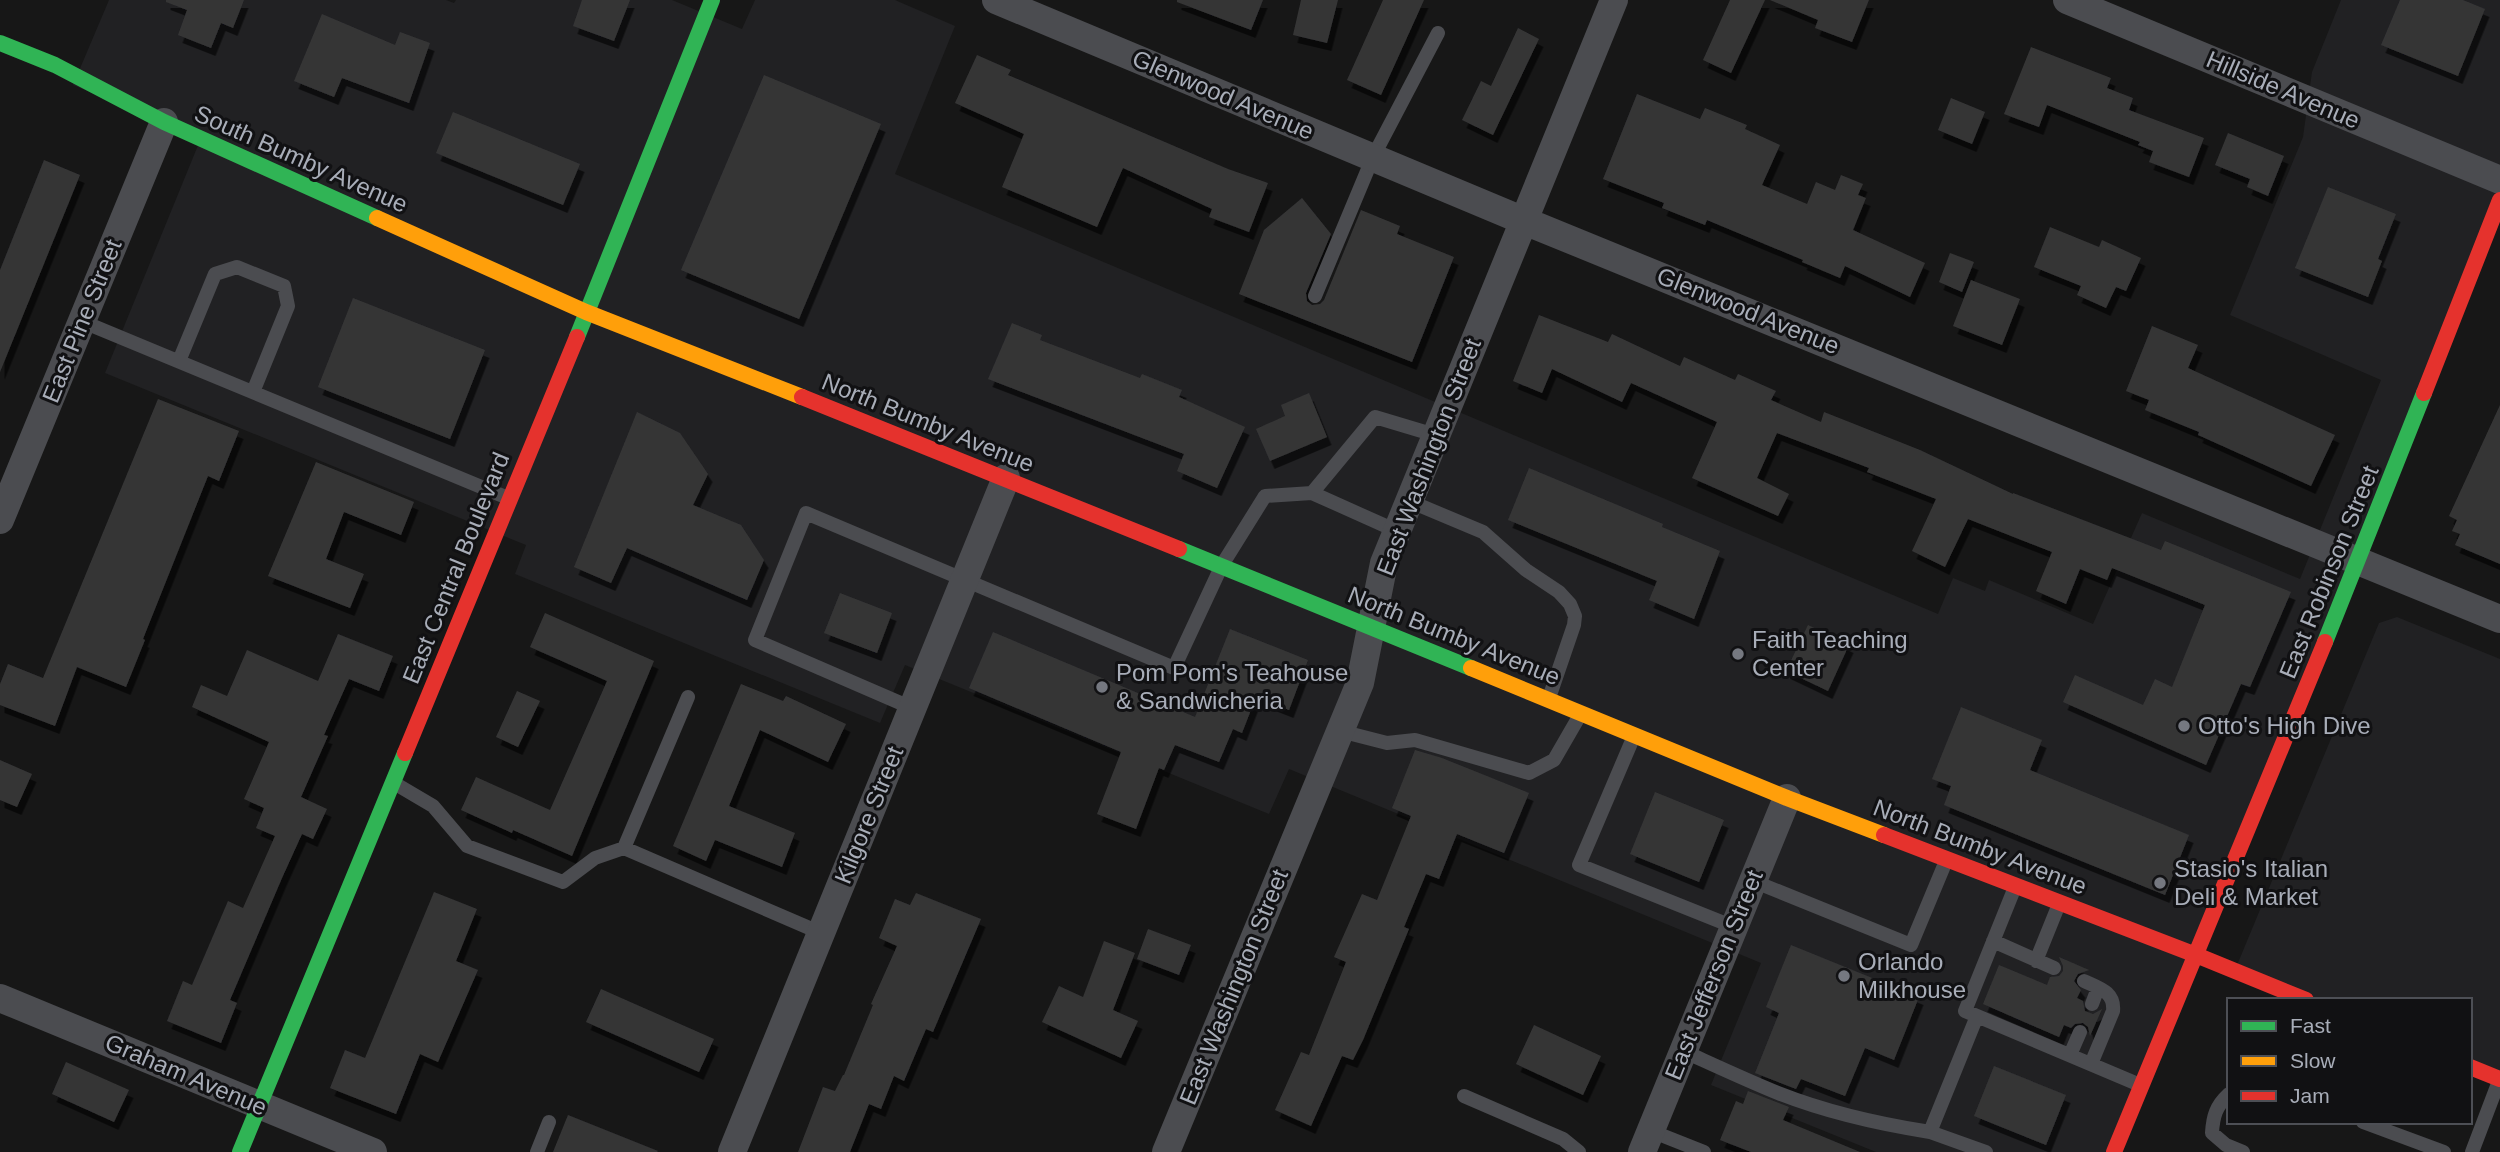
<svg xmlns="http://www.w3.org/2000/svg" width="2500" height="1152" font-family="Helvetica,sans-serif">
	<defs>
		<filter id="shadow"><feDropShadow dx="4.5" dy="8" stdDeviation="0" flood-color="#0009"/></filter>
	</defs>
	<rect width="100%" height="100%" fill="#171717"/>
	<path fill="#212123" d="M109 0H446L454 3 456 0H672L742 29 755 0H895L955 26 895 174 1938 614 1953 578 1985 591 1989 580 2093 624 2142 513 2300 579 2381 380 2230 315 2303 137 2312 72 2341 0H2500V196L2110 1152H1876L1711 1085 1761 963 1289 769 1269 814 905 665 880 723 515 574 526 545 105 373 201 138 73 85Z
		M2397 617 2500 659V1079L2470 1067V1000H2307L2235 970 2379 623Z"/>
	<path fill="#353536" filter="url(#shadow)" d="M166 0H244L233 28 221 23 211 48 178 35 187 10 166 2Z
		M582 0H630L614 41 573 26Z
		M1177 0H1263L1251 30 1177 2Z
		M1301 0H1338L1327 43 1293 35Z
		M1383 0H1424L1381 95 1347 80Z
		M1730 0H1765L1731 73 1703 60Z
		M1770 0H1869L1852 42 1815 28 1818 20Z
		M2400 0H2463L2485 9 2458 76 2381 45Z
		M322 14 395 45 400 32 430 43 409 103 342 78 334 97 294 81Z
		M1518 28 1539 39 1493 135 1462 120 1481 81 1491 86Z
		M2031 47 2111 78 2107 88 2133 98 2129 110 2204 138 2189 177 2149 162 2153 151 2138 145 2140 142 2047 105 2039 127 2004 114Z
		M977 55 1011 70 1008 75 1228 169 1268 183 1249 232 1209 217 1212 209 1123 168 1097 227 1002 187 1024 134 955 103Z
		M764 75 881 124 799 319 681 270Z
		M1637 94 1700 119 1705 108 1747 125 1745 129 1780 145 1762 185 1807 204 1816 182 1835 190 1841 175 1863 184 1858 195 1866 198 1853 230 1925 263 1910 297 1845 266 1840 278 1802 262 1803 260 1707 220 1705 225 1662 208 1664 203 1603 179Z
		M1951 98 1985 112 1972 144 1938 130Z
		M453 112 580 164 563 205 436 153Z
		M2228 133 2284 156 2268 196 2247 187 2250 179 2215 165Z
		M44 160 80 175 0 372V270Z
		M2328 187 2396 214 2378 259 2382 261 2368 297 2295 268Z
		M1302 198 1331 234 1306 293 1307 301 1312 305 1320 304 1324 300 1361 210 1400 226 1397 234 1454 257 1412 362 1239 294 1264 230Z
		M2050 227 2099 247 2102 240 2141 258 2126 291 2116 287 2106 308 2077 295 2081 286 2034 267Z
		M1950 253 1974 262 1962 292 1939 282Z
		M1971 280 2020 299 2002 345 1953 326Z
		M353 298 485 350 450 439 318 387Z
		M1539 315 1608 342 1612 334 1680 366 1684 357 1735 380 1738 374 1776 391 1771 400 1821 422 1824 412 1920 450 2013 494V493L2161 550 2165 541 2291 592 2250 687 2241 684 2206 765 2063 702 2075 675 2143 705 2155 679 2172 687 2205 605 2112 568 2107 580 2080 569 2066 604 2036 591 2052 552 1968 519 1945 567 1912 551 1936 499 1867 472 1869 468 1777 433 1757 478 1789 494 1778 516 1692 478 1717 422 1631 383 1622 402 1552 369 1542 393 1513 381Z
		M1012 323 1042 335 1040 340 1140 378 1142 374 1182 390 1179 397 1245 427 1217 488 1177 471 1184 454 988 379Z
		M2152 326 2198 345 2188 368 2335 435 2311 486 2198 435 2199 432 2145 410 2149 400 2126 391Z
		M1309 393 1327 437 1270 461 1256 429 1285 416 1281 405Z
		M158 399 239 431 219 481 208 476 143 639 145 640 126 687 77 667 55 726 0 705V684L8 664 43 678Z
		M2500 405V564L2455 545 2460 534 2452 531 2457 520 2449 516Z
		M637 412 680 433 708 474 693 505 741 525 764 560 747 600 627 548 611 583 574 567Z
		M316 462 414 502 401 535 344 512 326 559 364 574 350 608 268 576Z
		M1529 468 1663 524 1662 527 1720 551 1694 619 1649 600 1657 581 1508 520Z
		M840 593 892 613 877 653 824 633Z
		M545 613 654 661 572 856 513 830 512 833 461 810 476 777 550 810 607 681 530 647Z
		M1808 625 1849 645 1828 691 1786 671Z
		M1230 629 1308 660 1289 710 1256 697 1242 733 1233 729 1219 762 1175 745 1164 770 1159 768 1136 829 1097 814 1121 752 969 688 993 632 1195 717Z
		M338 634 393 656 379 691 349 679 324 735 328 736 301 797 327 809 313 839 302 834 282 878 230 1000 237 1003 221 1043 167 1021 183 981 192 985 228 901 243 908 275 836 256 828 264 808 244 799 269 742 192 707 201 685 227 696 247 650 318 681Z
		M741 684 783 701 786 696 846 724 828 762 760 730 729 806 795 833 782 867 715 840 706 861 673 846Z
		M517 691 540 701 518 747 496 737Z
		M1961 707 2042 740 2030 770 2189 835 2165 895 1944 805 1951 786 1932 779Z
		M1415 750 1442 758 1529 793 1504 853 1457 834 1439 879 1426 874 1404 927 1409 929 1363 1040 1353 1060 1342 1056 1311 1126 1275 1110 1301 1052 1309 1055 1346 962 1334 957 1362 894 1377 900 1411 816 1392 808Z
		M0 760 32 774 17 807 0 800Z
		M1655 792 1724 820 1699 882 1630 854Z
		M434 892 477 909 456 961 478 970 438 1062 420 1054 396 1114 330 1088 345 1050 365 1058Z
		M916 893 981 919 933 1032 926 1029 904 1081 894 1076 881 1109 869 1104 850 1152H798L823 1087 835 1091 843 1075H844L873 1005 871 1004 897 946 879 938 895 899 910 905Z
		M1148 929 1191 945 1179 975 1137 959Z
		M1104 941 1135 953 1113 1010 1138 1021 1121 1058 1042 1022 1059 986 1083 997Z
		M1791 945 1919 997 1894 1060 1865 1048 1845 1096 1801 1079 1796 1089 1755 1073 1779 1013 1766 1007Z
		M2059 957 2089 970 2078 974 2074 981 2081 990 2077 998 2083 1001 2085 1011 2093 1014 2102 1009 2090 1036 2088 1027 2083 1023 2075 1024 2071 1028 2064 1025 2059 1037 1983 1004 1999 965 2047 985 2050 977 2059 976 2063 971V966Z
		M601 989 714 1039 699 1072 586 1022Z
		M1534 1025 1601 1056 1583 1095 1516 1064Z
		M66 1062 129 1090 114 1122 52 1094Z
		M1994 1066 2066 1095 2046 1145 1974 1116Z
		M1748 1091 1789 1107 1783 1120 1860 1152H1751L1720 1140 1736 1101 1743 1104Z
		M568 1115 658 1151 657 1152H553Z"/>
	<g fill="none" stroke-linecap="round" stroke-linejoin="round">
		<path stroke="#4b4c50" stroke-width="14" d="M1315 296 1373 157 1438 33
			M81 321 508 498
			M179 361 215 274 237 267 284 286 288 306 253 392
			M1409 501 1483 532 1526 570 1559 592 1570 604 1575 616 1574 625 1549 698
			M1397 531 1312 493 1375 417 1435 435
			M912 708 755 640 806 513 1174 668 1222 565 1265 496 1312 493
			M1340 731 1387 743 1415 740 1529 773 1554 760 1580 715
			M1634 736 1579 865 1734 927
			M394 783 433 806 467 846 563 882 595 858 624 848 821 933
			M624 848 688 697
			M1753 881 1911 945 1946 861
			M1993 941 2054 968
			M2036 961 2059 904
			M2084 981C2099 988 2115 992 2113 1011L2091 1064
			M2092 1004 2098 988
			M1977 1016 2140 1085
			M1683 1051C1714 1065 1746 1080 1778 1093 1826 1112 1879 1124 1930 1132L1977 1016 1965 1011 2015 887
			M2070 1055 2080 1032
			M2229 1094C2216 1106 2213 1116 2212 1133L2226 1145 2243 1152
			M1464 1096 1563 1139 1579 1152
			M2363 1122 2444 1152
			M1651 1131 1704 1152
			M1930 1132 1986 1152
			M537 1152 549 1122
			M2472 1152 2499 1081"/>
		<path stroke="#4b4c50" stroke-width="28" d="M996 0 1522 220 2500 619
			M2067 0 2500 180
			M0 520 164 122
			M0 998 373 1152
			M732 1152 1006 478
			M1166 1152 1360 683 1384 563 1614 0
			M1642 1152 1787 798"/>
		<path stroke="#30b455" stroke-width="16" d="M0 43 55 65 164 122 377 218
			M577 337 712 0
			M1179 549 1471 668
			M2325 642 2424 393
			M240 1152 405 753"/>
		<path stroke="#ff9f0a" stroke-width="16" d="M377 218 586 312 802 397
			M1471 668 1787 798 1884 835"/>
		<path stroke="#e5322d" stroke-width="16" d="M2424 393 2500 200
			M802 397 1179 549
			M405 753 577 337
			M1884 835 2196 955 2306 1000
			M2470 1067 2500 1079
			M2114 1152 2325 642"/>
	</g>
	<g fill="#757880" stroke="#111113" stroke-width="2.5">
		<circle cx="1738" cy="654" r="7"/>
		<circle cx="1102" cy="687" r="7"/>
		<circle cx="2184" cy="726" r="7"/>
		<circle cx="2160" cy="883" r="7"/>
		<circle cx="1844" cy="976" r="7"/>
	</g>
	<g text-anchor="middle" stroke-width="6" stroke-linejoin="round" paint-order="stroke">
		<g font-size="24" fill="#a8adb8" stroke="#111113">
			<text transform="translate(2283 90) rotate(23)" y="8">Hillside Avenue</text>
			<text transform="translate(1223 95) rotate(23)" y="8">Glenwood Avenue</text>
			<text transform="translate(301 159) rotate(24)" y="8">South Bumby Avenue</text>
			<text transform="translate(1748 311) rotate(22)" y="8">Glenwood Avenue</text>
			<text transform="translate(82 321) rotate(-68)" y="8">East Pine Street</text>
			<text transform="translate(928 423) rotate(22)" y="8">North Bumby Avenue</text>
			<text transform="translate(1429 457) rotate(-69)" y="8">East Washington Street</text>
			<text transform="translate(456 568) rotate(-68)" y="8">East Central Boulevard</text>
			<text transform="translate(2329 572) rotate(-68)" y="8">East Robinson Street</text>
			<text transform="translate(1454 636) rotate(22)" y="8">North Bumby Avenue</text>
			<text transform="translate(869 815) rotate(-68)" y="8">Kilgore Street</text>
			<text transform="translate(1980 847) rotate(21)" y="8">North Bumby Avenue</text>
			<text transform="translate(1714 975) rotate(-68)" y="8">East Jefferson Street</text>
			<text transform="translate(1234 987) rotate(-68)" y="8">East Washington Street</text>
			<text transform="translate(186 1075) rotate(23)" y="8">Graham Avenue</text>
		</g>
		<g font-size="24" fill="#a8adb8" stroke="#111113" text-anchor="start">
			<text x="1752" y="648">Faith Teaching<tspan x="1752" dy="28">Center</tspan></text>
			<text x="1116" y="681">Pom Pom's Teahouse<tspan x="1116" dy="28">&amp; Sandwicheria</tspan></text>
			<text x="2198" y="734">Otto's High Dive</text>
			<text x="2174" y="877">Stasio's Italian<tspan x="2174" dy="28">Deli &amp; Market</tspan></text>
			<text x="1858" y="970">Orlando<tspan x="1858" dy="28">Milkhouse</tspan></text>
		</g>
	</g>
	<rect x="2227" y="998" width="245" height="126" fill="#111113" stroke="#4d4f55" stroke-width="2"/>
	<rect x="2241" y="1021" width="35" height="10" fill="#30b455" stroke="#4d4f55" stroke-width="2"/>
	<text x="2290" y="1033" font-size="21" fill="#a8adb8">Fast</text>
	<rect x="2241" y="1056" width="35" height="10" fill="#ff9f0a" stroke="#4d4f55" stroke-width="2"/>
	<text x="2290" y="1068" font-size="21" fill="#a8adb8">Slow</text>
	<rect x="2241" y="1091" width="35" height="10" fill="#e5322d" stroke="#4d4f55" stroke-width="2"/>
	<text x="2290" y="1103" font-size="21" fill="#a8adb8">Jam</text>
</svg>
